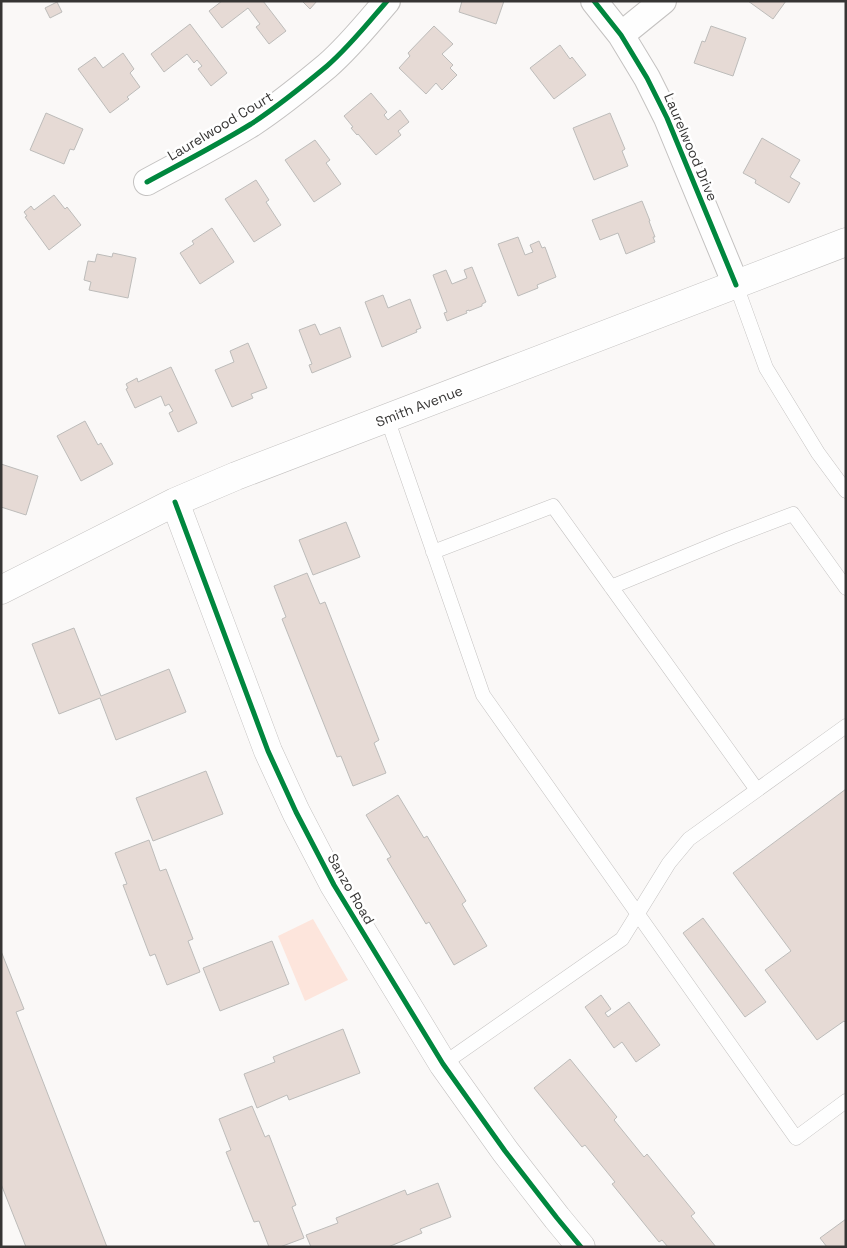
<svg xmlns="http://www.w3.org/2000/svg" width="847" height="1248" font-family="'Space Grotesk',sans-serif">
	<rect width="100%" height="100%" fill="#faf8f7"/>
	<path fill="#fde5dc" d="M313 919 348 980 305 1001 278 936Z"/>
	<path fill="#e6dad5" stroke="#bdbcba" d="M222 1H263L286 31 269 44 256 27 260 24 248 8 222 28 209 11Z
		M302 1H317L310 9Z
		M462 1H504L496 24 459 12Z
		M748 1H786L773 19Z
		M57 2 62 12 50 18 45 8Z
		M190 24 227 73 211 86 198 69 202 66 197 60 194 63 187 54 164 72 151 54Z
		M434 26 453 44 442 54 453 65 450 68 457 75 442 90 436 83 426 94 399 68 410 56 408 53Z
		M711 26 746 38 733 76 694 63 702 41 705 42Z
		M560 45 570 59 572 57 586 75 554 99 530 68Z
		M123 53 134 69 130 73 140 87 127 97 129 99 110 113 78 69 95 57 103 68Z
		M371 93 387 112 384 115 388 120 400 110 409 122 398 131 401 135 376 155 358 134 357 135 351 128 353 127 344 116Z
		M46 113 83 129 74 150 70 149 64 164 30 150Z
		M610 113 625 149 622 151 628 166 594 180 573 128Z
		M762 138 800 160 790 177 800 183 789 203 755 183 756 180 743 173Z
		M315 140 330 160 326 163 341 184 314 202 285 160Z
		M256 180 269 200 266 202 281 225 254 242 225 199Z
		M54 195 65 209 67 207 81 225 49 250 25 217 27 216 24 212 31 206 34 210Z
		M642 201 650 221H649L655 237H653L655 242 626 254 618 233 600 240 592 220Z
		M212 228 234 262 200 284 180 253 194 244 192 241Z
		M518 237 525 255 533 252 530 245 539 241 542 248 545 247 556 277 537 285 538 288 518 296 498 244Z
		M113 253 136 258 128 298 89 290 91 282 84 280 88 261 95 262 97 254 112 257Z
		M472 267 486 302 482 304V306L469 311V310L466 311 467 313 447 321 444 313 447 312 433 275 446 270 452 284 467 278 464 270Z
		M383 295 388 308 410 299 421 328 416 330 417 332 382 347 365 302Z
		M315 324 320 335 340 327 351 357 312 373 309 365 312 364 299 330Z
		M248 343 267 388 251 394 253 398 232 407 215 370 234 362 230 351Z
		M171 367 197 423 178 432 169 413 173 411 169 404 165 406 161 396 135 408 126 389 128 388 126 384 137 378 138 382Z
		M85 421 98 445 101 443 113 464 81 481 57 436Z
		M1 464 38 476 26 515 1 507Z
		M346 522 360 557 313 575 299 540Z
		M307 573 320 604 325 602 379 740 374 743 386 773 353 786 341 756 337 757 282 619 286 617 274 586Z
		M74 628 101 696 169 669 186 712 116 740 100 698 59 714 32 644Z
		M206 771 223 814 153 841 136 798Z
		M846 789V1023L844 1021 817 1040 765 970 791 951 733 873Z
		M398 795 424 838 427 836 466 901 462 904 487 946 454 965 429 922 426 924 387 859 391 857 366 815Z
		M149 840 160 871 166 869 193 939 188 941 200 972 167 985 155 954 150 956 123 885 127 884 115 853Z
		M703 918 766 1002 745 1017 683 933Z
		M272 941 289 984 220 1011 203 968Z
		M1 951 24 1009 16 1012 107 1247H26L1 1184Z
		M601 995 611 1009 605 1013 608 1017 629 1002 660 1045 636 1062 622 1042 614 1048 585 1007Z
		M343 1029 360 1073 289 1100 287 1095 257 1108 244 1074 275 1062 273 1057Z
		M570 1059 617 1117 614 1120 644 1157 647 1154 695 1213 691 1216 716 1247H668L662 1240 659 1242 612 1184 615 1182 585 1145 582 1147 534 1088Z
		M252 1106 265 1137 269 1135 296 1205 292 1207 304 1238 280 1247H269L259 1221 254 1222 226 1152 231 1150 219 1119Z
		M438 1183 451 1217 420 1229 422 1233 388 1247H311L306 1235 338 1223 336 1218 405 1190 407 1195Z
		M846 1219V1247H827L820 1238Z"/>
	<g fill="none" stroke-linecap="round" stroke-linejoin="round">
		<defs>
			<path id="lane" d="M736 285 766 368 818 453 846 491
				M387 418 483 695 796 1138 846 1101
				M433 552 553 506 757 790
				M611 587 730 538 793 514 846 588
				M443 1064 622 939 669 863 689 839 846 726"/>
			<path id="street" d="M594 1 621 35 647 78 667 118 736 285
				M621 35 663 1
				M147 182C182 163 217 145 251 124 277 107 303 86 327 66 349 47 368 23 387 1"/>
			<path id="secondary" d="M175 502 268 751 296 812 334 885 443 1064 505 1151 557 1218 581 1247
				M1 590 175 502 236 476 846 242"/>
		</defs>
		<use href="#lane" stroke="#c4c2c1" stroke-width="15"/>
		<use href="#street" stroke="#c4c2c1" stroke-width="28"/>
		<use href="#secondary" stroke="#c4c2c1" stroke-width="29"/>
		<use href="#lane" stroke="#fefefe" stroke-width="14"/>
		<use href="#street" stroke="#fefefe" stroke-width="26"/>
		<use href="#secondary" stroke="#fefefe" stroke-width="28"/>
		<defs>
			<path id="cycleway" d="M594 1 621 35 647 78 667 118 736 285
				M147 182C182 163 217 145 251 124 277 107 303 86 327 66 349 47 368 23 387 1
				M175 502 268 751 296 812 334 885 443 1064 505 1151 557 1218 581 1247"/>
		</defs>
		<use href="#cycleway" stroke="#fff" stroke-width="8"/>
		<use href="#cycleway" stroke="#00873e" stroke-width="5"/>
	</g>
	<g text-anchor="middle" stroke-width="5" stroke-linejoin="round" paint-order="stroke">
		<g font-size="14" fill="#363534" stroke="#fff">
			<text transform="translate(220 126) rotate(-31)" y="5">Laurelwood Court</text>
			<text transform="translate(691 147) rotate(67)" y="5">Laurelwood Drive</text>
			<text transform="translate(419 406) rotate(-21)" y="5">Smith Avenue</text>
			<text transform="translate(351 889) rotate(60)" y="5">Sanzo Road</text>
		</g>
	</g>
	<rect width="847" height="1248" fill="none" stroke="#363534" stroke-width="5"/>
</svg>
